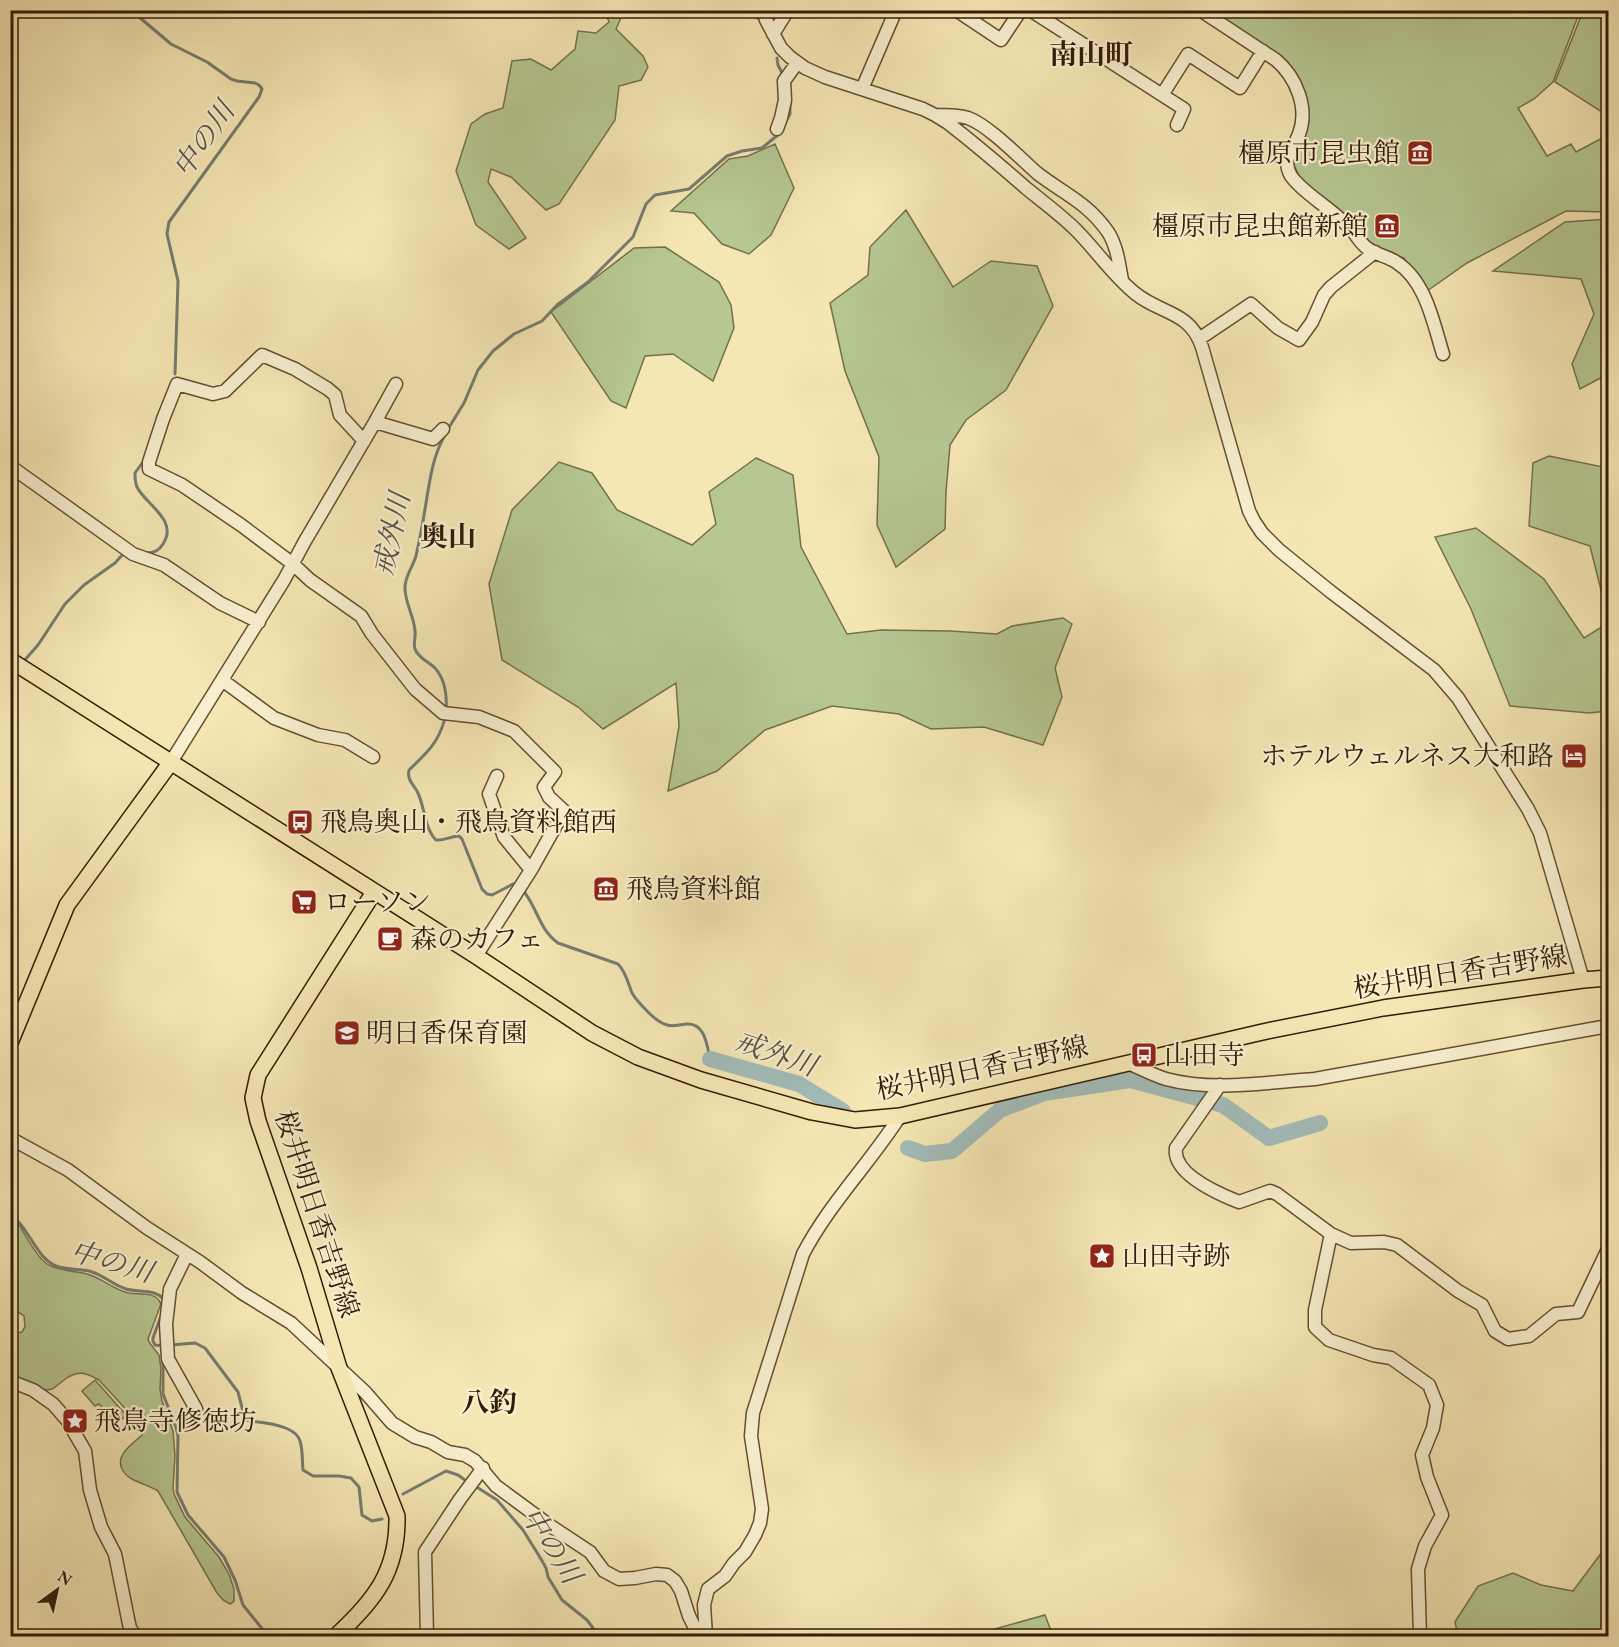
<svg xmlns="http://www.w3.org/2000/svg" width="1619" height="1647" font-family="'EB Garamond','Noto Serif JP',serif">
	<rect width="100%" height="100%" fill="#f5e7b4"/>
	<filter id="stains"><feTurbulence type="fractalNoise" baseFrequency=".00333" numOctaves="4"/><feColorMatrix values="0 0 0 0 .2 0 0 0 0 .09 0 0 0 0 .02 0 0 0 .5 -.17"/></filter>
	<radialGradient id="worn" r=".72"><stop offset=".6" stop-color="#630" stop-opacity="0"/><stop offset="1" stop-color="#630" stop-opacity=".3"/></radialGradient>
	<path fill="#b6c792" stroke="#74714c" stroke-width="1.5" d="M605 11H624L616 29 643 56 648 67 641 80 619 86 615 120 559 204 546 210 511 177 491 169 488 182 526 238 509 249 476 225 456 171 471 124 485 114 503 108 512 61 531 59 551 70 575 49 578 31 596 33 609 22Z
		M1210 11H1580L1553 82 1534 99 1518 108 1547 156 1571 144 1576 152 1608 135V212L1566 211 1467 263 1427 291 1404 258 1368 244 1303 184 1292 161 1307 125 1297 78Z
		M1583 11H1608V116L1555 82Z
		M775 144 794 188 771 235 749 254 722 244 694 213 671 211 729 159 748 156Z
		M906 210 953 287 991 261 1037 266 1053 306 1006 390 966 420 950 445 946 492 945 529 896 567 877 525 879 457 845 371 830 303 868 275 870 247Z
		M1608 219V374L1580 389 1572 364 1594 314 1581 279 1493 271 1565 222Z
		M665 247 719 282 731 305 734 328 713 381 673 354 645 356 626 408 611 401 551 312 634 248Z
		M1549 456 1608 468V618L1590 546 1529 526 1533 463Z
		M756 458 793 475 801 547 847 634 881 630 950 631 997 634 1012 626 1063 618 1072 624 1055 668 1062 697 1043 745 984 727 931 729 899 714 832 706 765 730 717 771 668 791 679 726 676 683 603 729 578 707 502 660 489 584 512 510 559 462 592 473 617 510 692 545 716 524 709 492Z
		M1476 528 1544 579 1584 638 1608 623V711L1589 713 1510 706 1471 609 1435 537Z
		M17 1225 20 1226C26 1237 37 1257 47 1264 59 1272 74 1270 87 1274 102 1278 114 1290 129 1293 141 1295 156 1291 161 1304L148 1339 149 1342 159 1355 161 1369 160 1389 162 1401 173 1431 175 1456 173 1488 174 1494 185 1517 219 1557 229 1574 234 1589V1601L230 1604 223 1600 217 1593 158 1491C150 1486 141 1484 132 1479 128 1477 124 1473 122 1469 115 1454 133 1444 142 1435L143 1428 99 1380C85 1372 77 1370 64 1380 60 1383 56 1387 52 1389 40 1393 22 1381 11 1377L10 1334 22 1332 25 1327 24 1316 11 1307V1234L14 1226Z
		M95 1380 126 1415 117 1424 99 1404 95 1406 82 1391Z
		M1608 1544V1636H1458L1455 1622 1478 1586 1513 1573 1541 1585 1573 1591Z
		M1045 1615 1053 1636H970Z"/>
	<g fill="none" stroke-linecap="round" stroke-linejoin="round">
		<path stroke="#767c71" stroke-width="3" d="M118 10 139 17 171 44 207 62 231 79 237 81 255 83 259 85 262 89 259 97 169 222 167 234 178 281 175 374
			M744 10 759 19
			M777 58 778 65 783 75
			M785 123 790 114V101
			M448 429 464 403 478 370 493 351 514 334 542 321 557 305 588 282 633 237 646 204 655 195 689 189 727 156 742 151 762 148 779 134
			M445 435C431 459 429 487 424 515 422 528 419 542 416 556 413 566 406 575 405 586 404 602 414 615 415 631 416 637 413 643 415 649 418 658 429 662 435 668 445 679 447 697 446 711
			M145 459 135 473C135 478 135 483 137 487 145 504 179 520 163 544 159 551 153 553 147 553
			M23 662 38 645 65 604 84 585 115 563 124 553
			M10 676 17 669
			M445 718C439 742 427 753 409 770 407 779 412 783 417 791 425 806 424 828 436 840 444 841 451 836 459 836L462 839 482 889 487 894 492 895 513 884 517 885
			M522 889C537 906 539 930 558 943L618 964C626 972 628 983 632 993 636 1000 642 1006 648 1012 653 1017 660 1023 667 1025 673 1027 680 1025 686 1024 705 1022 707 1045 710 1059
			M10 1214C29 1227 36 1258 56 1266 66 1270 78 1269 89 1271 102 1274 113 1285 126 1289 140 1293 156 1288 165 1301
			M162 1313 153 1338V1341L155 1345 165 1346
			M171 1345 195 1343 205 1348 238 1392 245 1419 249 1421C262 1422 296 1425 300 1441 303 1450 302 1461 303 1470L313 1476H339L351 1478 359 1487 362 1515 372 1521 382 1519
			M163 1360V1394L176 1427 178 1436 177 1492 188 1515 224 1557 235 1580 243 1605 268 1636
			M475 1486 497 1500 523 1530 541 1559 546 1568 548 1577 562 1600 587 1620 599 1636
			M403 1494 446 1471 458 1475 469 1483"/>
		<path stroke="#a2bcb9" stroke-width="16" d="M710 1059 799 1084 843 1111
			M908 1148 925 1154 952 1151 1000 1110 1044 1093 1130 1080 1223 1105 1269 1138 1320 1123"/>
		<defs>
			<path id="minor" d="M764 10 766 20 781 48 790 57 805 68 825 77 923 109 935 115 948 123C975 144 1001 166 1026 188 1043 202 1061 215 1076 230 1097 251 1113 276 1136 294 1161 314 1190 311 1202 347L1249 511 1254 521 1262 533 1279 550 1331 592 1434 670 1458 698 1528 809 1540 833 1583 980
				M956 10 1001 40 1021 10
				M1030 10 1184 109 1177 125
				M1200 10 1276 60C1296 77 1309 108 1299 134 1293 150 1281 159 1291 176 1301 190 1319 201 1332 212 1338 217 1344 222 1349 227 1356 234 1360 243 1367 248 1376 255 1387 256 1396 262 1426 281 1433 322 1443 354
				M773 34 788 10
				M862 89 896 10
				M1162 95 1188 54 1240 88 1263 51
				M936 115C947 115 958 115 968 118 988 125 1020 158 1037 173 1064 194 1087 202 1108 232 1117 246 1119 264 1122 280
				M777 129 781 118 785 100 784 81 797 63
				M1199 339 1251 304 1278 328 1299 340 1312 322 1324 295 1331 287 1375 252
				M375 422 433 439 443 429
				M364 441 340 415 335 395 328 389 295 369 262 355 225 391 213 394 177 384 163 419 149 462V469L182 485 241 525 293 564 310 580 361 616 372 634 415 689 443 713 479 717 514 731 555 772 544 787 549 797 564 811 531 870 476 956
				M10 466 133 554 164 565 220 603 259 622
				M222 680 274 718 318 735 345 740 373 757
				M171 762 284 580 305 541 375 422 396 384
				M497 776 489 794 504 837 531 870
				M1128 1063C1140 1068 1153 1075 1166 1079 1214 1092 1267 1082 1315 1079L1608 1026
				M1220 1085 1176 1148C1172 1174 1219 1194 1239 1202L1270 1191 1277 1194 1331 1234 1351 1243 1384 1242 1397 1245 1458 1291 1482 1305 1495 1331 1508 1339 1529 1336 1556 1314 1578 1312 1608 1249
				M10 1138 68 1170 147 1228 200 1262 242 1293 291 1323 365 1392 392 1423 415 1437 431 1442 448 1452 465 1455 475 1461 496 1486 549 1525 590 1552 604 1571 619 1579 635 1578 656 1574 667 1575 675 1581 681 1591 689 1616 699 1636
				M1331 1234 1315 1310V1327L1329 1340 1373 1355 1391 1358 1429 1385 1437 1405 1433 1428 1422 1455 1427 1477 1442 1515 1425 1546 1418 1569 1420 1636
				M187 1254 170 1289 166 1324 168 1359 196 1409
				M10 1381 33 1390 53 1404 67 1420 85 1451 90 1490 101 1527 115 1554 128 1619 130 1628 135 1636
				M427 1636 425 1552 460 1499 483 1468
				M706 1636 704 1605 708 1589 725 1576 734 1563 745 1552 755 1535 760 1523 762 1509 751 1436 753 1413 803 1254C829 1204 870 1163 900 1116"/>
			<path id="major" d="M10 660 476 956 592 1033 638 1057 701 1080 812 1112 855 1120 900 1116 1267 1031 1383 1008 1583 980 1608 978
				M10 1043 67 905 171 762
				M336 1636C375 1600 398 1571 397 1516L339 1368 309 1268 258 1121 253 1098 258 1075 374 892"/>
		</defs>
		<use href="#minor" stroke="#644e32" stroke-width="15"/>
		<use href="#major" stroke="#331b06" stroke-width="18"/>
		<use href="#minor" stroke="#f8efce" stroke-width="12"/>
		<use href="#major" stroke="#f5e7b4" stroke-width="15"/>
	</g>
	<defs>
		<symbol id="museum-square" viewBox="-11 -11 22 22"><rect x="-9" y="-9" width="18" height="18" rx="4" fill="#8f2418" stroke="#f8efce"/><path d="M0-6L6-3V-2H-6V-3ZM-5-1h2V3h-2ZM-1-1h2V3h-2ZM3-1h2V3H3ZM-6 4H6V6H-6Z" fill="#fff"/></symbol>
		<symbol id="hotel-square" viewBox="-11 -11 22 22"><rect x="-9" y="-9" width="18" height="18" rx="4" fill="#8f2418" stroke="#f8efce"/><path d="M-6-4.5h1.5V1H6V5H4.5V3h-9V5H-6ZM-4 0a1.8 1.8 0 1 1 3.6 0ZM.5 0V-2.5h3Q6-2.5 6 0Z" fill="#fff"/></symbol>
		<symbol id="bus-square" viewBox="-11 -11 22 22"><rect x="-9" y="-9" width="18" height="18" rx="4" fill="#8f2418" stroke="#f8efce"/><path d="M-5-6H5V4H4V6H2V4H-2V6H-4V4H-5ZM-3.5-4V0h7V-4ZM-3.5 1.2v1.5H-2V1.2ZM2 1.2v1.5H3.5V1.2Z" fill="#fff"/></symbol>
		<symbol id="supermarket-square" viewBox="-11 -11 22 22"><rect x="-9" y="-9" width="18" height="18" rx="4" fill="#8f2418" stroke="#f8efce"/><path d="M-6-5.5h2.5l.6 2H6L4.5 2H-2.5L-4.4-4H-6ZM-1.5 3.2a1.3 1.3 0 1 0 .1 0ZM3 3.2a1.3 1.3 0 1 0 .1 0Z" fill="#fff"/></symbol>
		<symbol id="cafe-square" viewBox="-11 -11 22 22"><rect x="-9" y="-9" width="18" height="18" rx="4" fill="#8f2418" stroke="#f8efce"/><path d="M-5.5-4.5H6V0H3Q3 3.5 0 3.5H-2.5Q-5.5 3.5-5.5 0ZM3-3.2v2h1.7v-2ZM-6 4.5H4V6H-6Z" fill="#fff"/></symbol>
		<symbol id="school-square" viewBox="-11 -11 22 22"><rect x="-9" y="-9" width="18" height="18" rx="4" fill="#8f2418" stroke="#f8efce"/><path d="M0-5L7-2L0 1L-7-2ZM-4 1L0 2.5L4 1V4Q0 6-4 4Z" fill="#fff"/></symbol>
		<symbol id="sight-square" viewBox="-11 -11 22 22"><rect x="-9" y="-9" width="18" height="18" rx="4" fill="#8f2418" stroke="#f8efce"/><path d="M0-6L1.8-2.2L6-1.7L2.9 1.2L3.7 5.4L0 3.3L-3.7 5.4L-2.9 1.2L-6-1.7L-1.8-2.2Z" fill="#fff"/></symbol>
	</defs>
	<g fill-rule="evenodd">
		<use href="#museum-square" x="1405" y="138" width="30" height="30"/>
		<use href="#museum-square" x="1372" y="211" width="30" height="30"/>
		<use href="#hotel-square" x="1559" y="741" width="30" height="30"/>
		<use href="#bus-square" x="285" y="807" width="30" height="30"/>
		<use href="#museum-square" x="591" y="874" width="30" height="30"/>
		<use href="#supermarket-square" x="289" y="887" width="30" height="30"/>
		<use href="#cafe-square" x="375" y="924" width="30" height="30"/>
		<use href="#school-square" x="332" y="1018" width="30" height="30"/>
		<use href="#bus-square" x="1129" y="1040" width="30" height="30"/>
		<use href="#sight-square" x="1087" y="1241" width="30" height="30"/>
		<use href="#sight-square" x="60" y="1406" width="30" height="30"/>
	</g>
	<g text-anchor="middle" stroke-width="4.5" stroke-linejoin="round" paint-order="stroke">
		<g font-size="27" fill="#331b06" stroke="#f8efce" text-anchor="start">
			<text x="1400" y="162" text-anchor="end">橿原市昆虫館</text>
			<text x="1368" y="235" text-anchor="end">橿原市昆虫館新館</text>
			<text x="1554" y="765" text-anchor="end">ホテルウェルネス大和路</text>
			<text x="320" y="831">飛鳥奥山・飛鳥資料館西</text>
			<text x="626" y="898">飛鳥資料館</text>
			<text x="324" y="911">ローソン</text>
			<text x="410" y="948">森のカフェ</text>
			<text x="366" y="1042">明日香保育園</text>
			<text x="1164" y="1064">山田寺</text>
			<text x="1122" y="1265">山田寺跡</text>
			<text x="94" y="1430">飛鳥寺修徳坊</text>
		</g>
		<g font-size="27" fill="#331b06" stroke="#f8efce">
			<text transform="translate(1460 972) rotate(-9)" y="9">桜井明日香吉野線</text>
			<text transform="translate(982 1068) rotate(-12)" y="9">桜井明日香吉野線</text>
			<text transform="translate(317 1214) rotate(72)" y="9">桜井明日香吉野線</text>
		</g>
		<g font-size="28" font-weight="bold" fill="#331b06" stroke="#f8efce">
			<text x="1091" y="64">南山町</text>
			<text x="448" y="546">奥山</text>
			<text x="489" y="1412">八釣</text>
		</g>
		<g font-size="28" font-style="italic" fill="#5a5345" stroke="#f8efce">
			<text transform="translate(203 139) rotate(-55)" y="10">中の川</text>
			<text transform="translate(391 534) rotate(-78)" y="10">戒外川</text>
			<text transform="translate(776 1053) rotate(19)" y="10">戒外川</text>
			<text transform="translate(112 1261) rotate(16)" y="10">中の川</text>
			<text transform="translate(552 1545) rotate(57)" y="10">中の川</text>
		</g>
	</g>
	<rect width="1619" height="1647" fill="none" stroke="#f5e7b4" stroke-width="36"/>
	<rect x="12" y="12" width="1595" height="1623" fill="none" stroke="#331b06" stroke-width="3"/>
	<rect x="18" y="18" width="1583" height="1611" fill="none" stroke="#331b06" stroke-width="1.5"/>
	<g transform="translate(57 1590) rotate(33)" stroke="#f8efce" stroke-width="4.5" paint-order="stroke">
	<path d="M0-4.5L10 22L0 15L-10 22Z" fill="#331b06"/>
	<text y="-9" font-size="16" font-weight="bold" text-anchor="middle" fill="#331b06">N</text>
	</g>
	<rect width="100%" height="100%" filter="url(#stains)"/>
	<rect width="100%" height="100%" fill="url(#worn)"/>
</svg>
